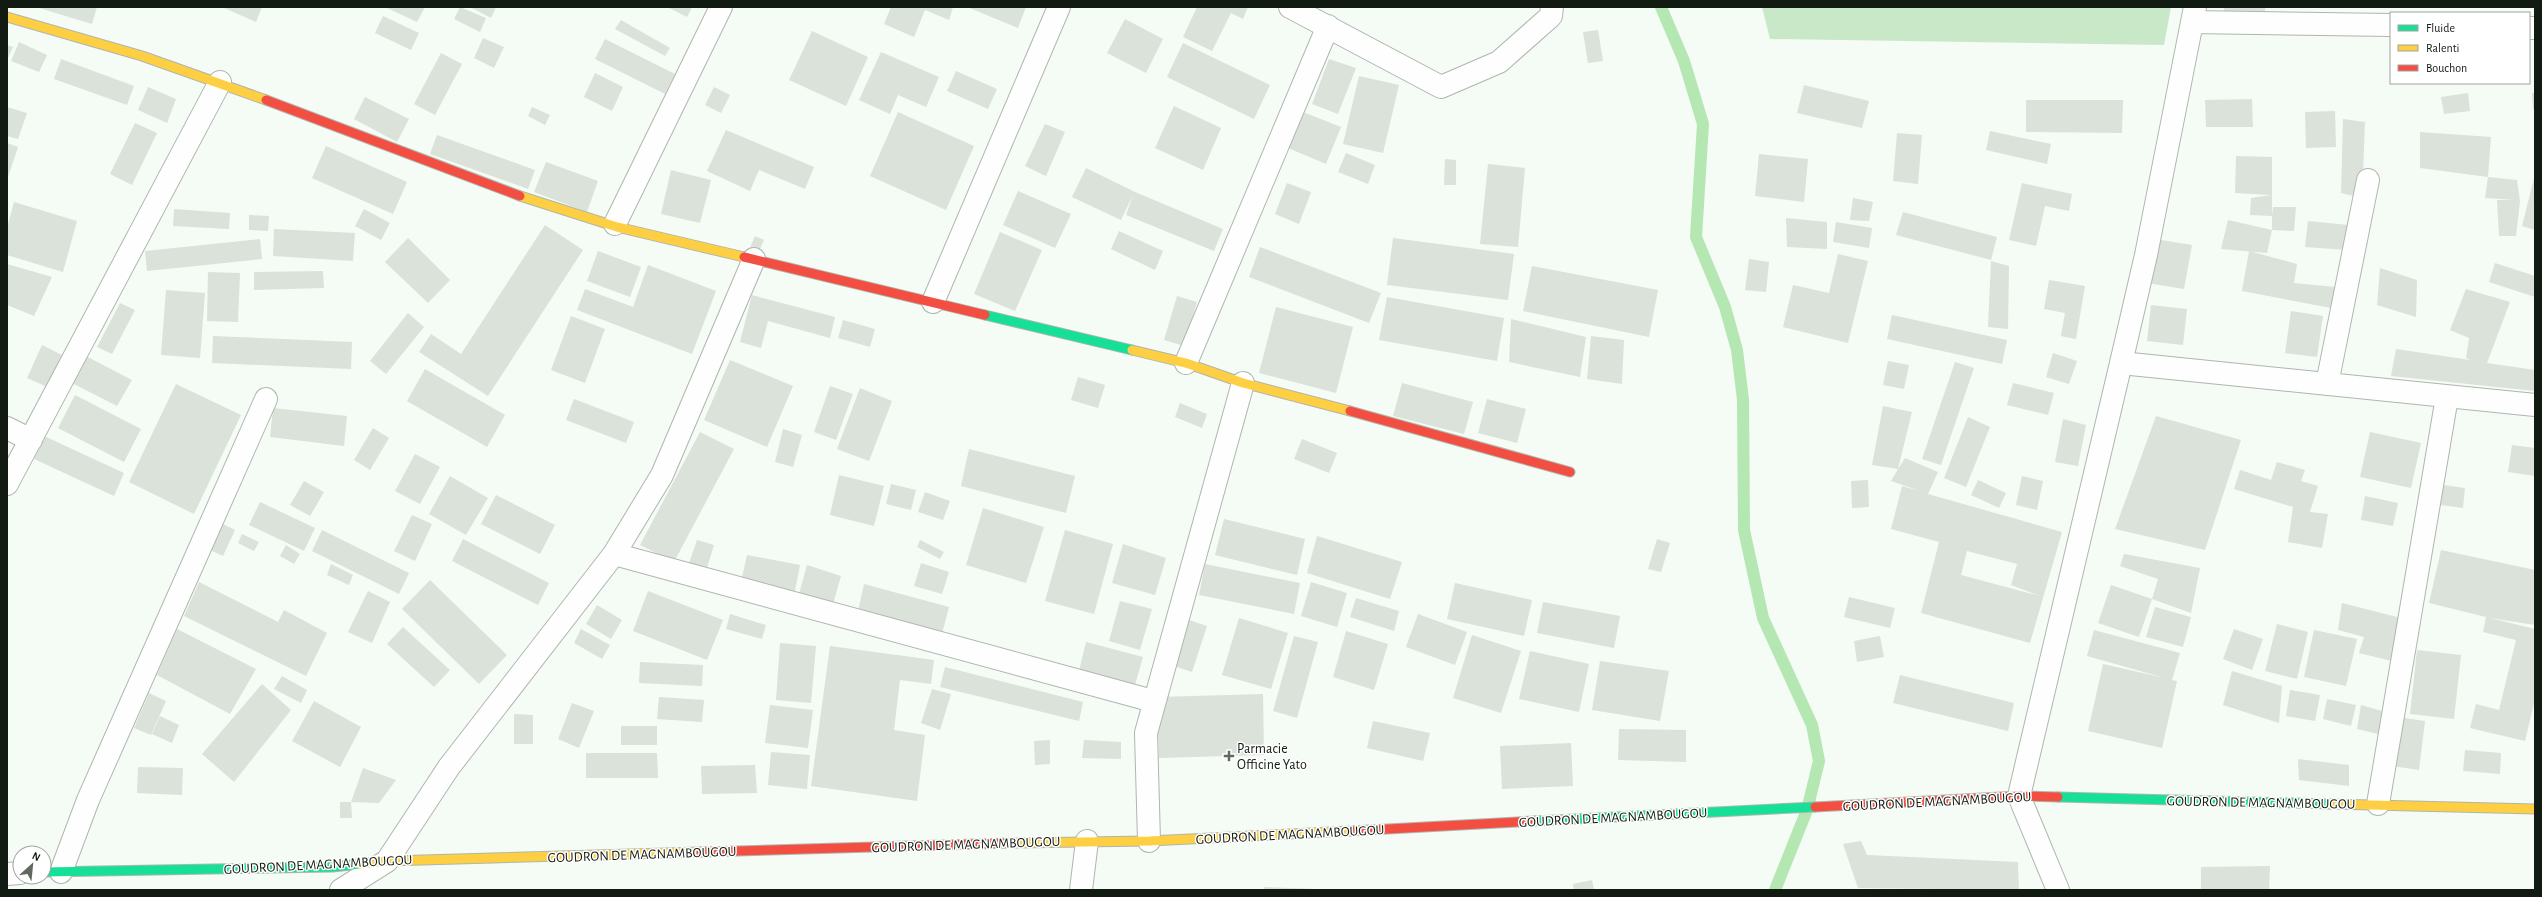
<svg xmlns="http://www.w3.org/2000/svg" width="2542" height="897" font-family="'Alegreya Sans',sans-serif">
	<rect width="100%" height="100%" fill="#f5fbf5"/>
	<path fill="#c9e8c7" d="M1762 7H2171L2164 45 1770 39Z"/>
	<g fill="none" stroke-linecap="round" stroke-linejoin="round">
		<path stroke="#b4e7b2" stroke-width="12" d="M1661 7 1684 61 1703 124 1696 237 1725 307 1737 350 1743 400 1744 530 1763 618 1812 725 1819 761 1807 810 1775 890"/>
	</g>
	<path fill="#dae2da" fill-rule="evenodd" d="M36 7H97L92 24Z
		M222 7H262L256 22Z
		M385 7H425L417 22Z
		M460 7 486 18 480 32 454 19Z
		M470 7H496L491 18Z
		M667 7H692L687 17Z
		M891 7H953L949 20 925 10 914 37 884 24Z
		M967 7H1026L1018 28Z
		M1197 7H1248L1243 19 1231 13 1212 51 1183 37Z
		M2224 7H2265V13L2224 11Z
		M383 16 419 33 411 50 375 33Z
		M1125 19 1163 39 1146 73 1107 53Z
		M621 20 670 48 665 56 615 29Z
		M1598 30 1603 61 1588 63 1583 32Z
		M812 31 868 57 846 106 789 80Z
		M483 38 504 47 494 68 474 58Z
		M605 39 675 74 665 94 595 59Z
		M19 42 47 55 39 72 11 61Z
		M1183 43 1270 85 1254 119 1167 77Z
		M7 45 13 47 7 60Z
		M881 52 939 77 926 107 898 95 890 114 859 100Z
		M441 53 462 64 435 115 414 104Z
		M61 59 134 86 127 105 54 79Z
		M1329 59 1356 68 1338 114 1312 104Z
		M956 71 997 89 988 109 947 91Z
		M595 73 623 87 612 111 584 97Z
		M1359 76 1399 85 1383 153 1343 144Z
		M1804 85 1869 101 1862 128 1797 113Z
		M148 87 176 99 167 123 138 110Z
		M714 87 730 95 721 113 705 105Z
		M2468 93 2470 111 2444 114 2441 97Z
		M2532 93H2535V109H2533Z
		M365 97 409 119 397 142 354 119Z
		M2252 99 2253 127H2206L2205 100Z
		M2026 100H2123L2122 133 2026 132Z
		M1174 106 1221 128 1203 170 1155 148Z
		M7 107 27 113 18 139 7 136Z
		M532 107 550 115 545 125 528 116Z
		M2335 111 2336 147 2306 148 2305 112Z
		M898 112 974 146 946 210 870 176Z
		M1303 112 1341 127 1326 164 1288 148Z
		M2343 119 2365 122 2362 198 2341 193Z
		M135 123 157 133 132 185 110 174Z
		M1045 124 1065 132 1046 176 1025 166Z
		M726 130 814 167 805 189 759 170 750 191 707 171Z
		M1990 131 2051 144 2047 164 1986 150Z
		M2420 132 2491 137 2488 177 2420 168Z
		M1897 133 1922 135 1918 184 1893 181Z
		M437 135 535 170 528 189 430 154Z
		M7 143 18 147 7 180Z
		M326 146 407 182 393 214 312 178Z
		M1346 153 1375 165 1368 184 1338 172Z
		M1759 154 1808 159 1804 202 1755 196Z
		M2236 156 2272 157V216L2273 207H2296L2294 231 2272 230V216L2250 215 2251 198 2271 195 2235 193Z
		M1445 159 1456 160V185H1444Z
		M546 162 598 181 587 212 534 192Z
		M1488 164 1525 168 1518 247 1480 244Z
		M1086 168 1135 192 1223 229 1214 251 1126 215 1133 195 1121 220 1072 197Z
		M671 170 711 180 700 223 661 214Z
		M2488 177 2517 180 2520 201 2516 236H2499L2497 200H2515L2485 198Z
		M2534 178H2535V230L2522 226Z
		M1287 183 1311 192 1299 224 1275 214Z
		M2022 183 2072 194 2069 211 2045 206 2036 246 2009 240Z
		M1018 191 1071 214 1055 248 1003 225Z
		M1853 198 1873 202 1869 221 1850 220Z
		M14 202 77 221 63 272 7 255V228Z
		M174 209 230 213 229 229 173 226Z
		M364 209 390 223 381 240 355 226Z
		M1903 212 1997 237 1991 260 1896 235Z
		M249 215 269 216 268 231 249 230Z
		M1786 218 1827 222V249L1787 247Z
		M2228 220 2272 230 2267 253 2221 249Z
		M2308 221 2349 225 2347 250 2305 247Z
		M1836 222 1872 228 1869 248 1833 242Z
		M545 225 583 250 488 396 419 352 431 334 461 354Z
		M274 229 355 233 353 261 273 256Z
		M1119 231 1163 251 1155 270 1111 249Z
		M1000 232 1042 250 1015 311 974 294Z
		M755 236 764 240 759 251 750 248Z
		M408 238 450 280 428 303 385 262Z
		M1393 238 1514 254 1508 300 1387 285Z
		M260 239 262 259 147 271 145 251Z
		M2155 239 2192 245 2184 289 2147 283Z
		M1260 247 1381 293 1369 323 1249 277Z
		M598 251 641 267 630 297 587 281Z
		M2249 251 2297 264 2294 283 2336 287V309L2242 291Z
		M1838 254 1868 261 1848 343 1783 327 1793 285 1829 293Z
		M1749 259 1769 262 1766 292 1745 290Z
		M1991 261 2009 266 2008 329 1988 327Z
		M2495 263 2535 276V297L2489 282Z
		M7 264 52 277 34 316 7 305Z
		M648 265 716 291 692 354 577 310 585 289 633 307Z
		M1532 266 1658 290 1649 337 1523 311Z
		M2380 268 2417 280 2416 317 2377 305Z
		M323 271 324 288 254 290V272Z
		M208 272 240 273 238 322 207 321Z
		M2049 280 2085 286 2076 339 2061 336 2065 313 2044 309Z
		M2466 289 2510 302 2487 363 2535 370V391L2391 376 2396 349 2470 360 2466 358 2469 338 2450 330Z
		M166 290 205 293 200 358 161 355Z
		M752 295 835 317 830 338 768 321 761 348 740 342Z
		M1177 296 1197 302 1184 346 1164 340Z
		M1387 297 1504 318 1497 361 1379 340Z
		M120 303 135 310 112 354 97 347Z
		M2151 305 2187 309 2183 345 2147 341Z
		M1276 307 1353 327 1336 393 1259 373Z
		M2291 311 2323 316 2317 357 2285 353Z
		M408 313 424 327 386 374 370 361Z
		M1892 315 2007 340 2002 364 1887 339Z
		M571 316 605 329 585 383 551 370Z
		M1511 319 1586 337 1580 377 1509 362Z
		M843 320 875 329 870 347 838 338Z
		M213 336 352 342 351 369 212 363Z
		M1591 336 1624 340 1622 384 1587 379Z
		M42 345 62 355 47 387 27 378Z
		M2053 353 2077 361 2069 384 2046 377Z
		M82 354 132 380 117 406 68 381Z
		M730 360 793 386 767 447 704 420Z
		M1888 361 1909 365 1904 389 1883 385Z
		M1955 362 1974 368 1941 465 1922 459Z
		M425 369 505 415 487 447 407 401Z
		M1078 377 1105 385 1098 408 1071 400Z
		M1402 383 1473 402 1464 434 1393 416Z
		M2013 383 2054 393 2048 415 2007 405Z
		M176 384 241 415 194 514 129 482Z
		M830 386 853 394 836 440 814 432Z
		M860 388 892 401 869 461 837 449Z
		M75 395 141 429 124 462 58 428Z
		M574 399 634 422 626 443 566 420Z
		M1487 399 1526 409 1517 443 1478 433Z
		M1180 403 1207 414 1202 428 1175 417Z
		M1883 406 1912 412 1898 469 1905 458 1938 472 1928 494 2062 532 2030 643 1921 613 1939 542 1891 529 1902 486 1920 491 1891 481 1898 469 1872 465ZM1967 551 2017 564 2011 585 2040 596 1961 575Z
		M273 408 347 416 344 446 270 437Z
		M2156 416 2241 440 2205 550 2115 529Z
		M1968 417 1990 427 1966 487 1944 478Z
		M2063 419 2086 425 2078 466 2055 462Z
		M373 428 389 438 370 470 354 460Z
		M783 429 802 435 793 467 775 462Z
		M700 432 734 449 674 562 640 545Z
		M2370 432 2421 443 2411 488 2360 477Z
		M44 436 124 473 114 496 34 459Z
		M1302 439 1337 453 1329 473 1294 459Z
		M2512 445 2535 448V476L2508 472Z
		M969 449 1075 476 1066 513 961 486Z
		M415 454 440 467 420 504 395 491Z
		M2277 462 2305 470 2301 481 2318 486 2310 512 2328 514 2322 548 2288 542 2293 507 2234 489 2240 470 2271 480Z
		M839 475 884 486 874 526 830 515Z
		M450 476 488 498 466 535 429 514Z
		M2022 476 2043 481 2037 510 2016 505Z
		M1868 480 1869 507 1852 508 1851 481Z
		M1978 480 2006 493 1999 508 1971 495Z
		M304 481 324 492 310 516 290 505Z
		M891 484 916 490 911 510 886 504Z
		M2443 485 2465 488 2463 508 2441 505Z
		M925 492 950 501 943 520 918 512Z
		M496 495 555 525 540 554 481 524Z
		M2365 496 2398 503 2393 526 2361 520Z
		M260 502 315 528 304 551 249 525Z
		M983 508 1044 527 1026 583 966 565Z
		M412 515 432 524 415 561 394 551Z
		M1224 519 1305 539 1297 575 1215 555Z
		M215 520 235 530 223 556 203 547Z
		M322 530 409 573 399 594 312 551Z
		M1065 530 1113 544 1094 614 1045 601Z
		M242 534 259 542 254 551 238 543Z
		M1317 536 1402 562 1390 599 1307 573Z
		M463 539 549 583 538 605 452 561Z
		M1657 539 1670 543 1661 572 1648 569Z
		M697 540 714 545 707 568 689 563Z
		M920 540 944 552 940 559 917 547Z
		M1123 544 1166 558 1155 595 1112 583Z
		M286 545 300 554 294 564 280 556Z
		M2441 550 2535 570V625L2490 618 2535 629V699L2525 741 2470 728 2476 704 2499 710 2516 640 2483 632 2486 617 2429 603Z
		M2124 554 2200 568 2191 613 2152 599 2158 579 2120 566Z
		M747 555 800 565 794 596 740 586Z
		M921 563 949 572 942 594 914 586Z
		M331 564 353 575 349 585 327 575Z
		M1205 564 1300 583 1294 614 1199 595Z
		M807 565 841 576 833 604 799 594Z
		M430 580 507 655 479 684 402 609Z
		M199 582 278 622 284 610 327 633 306 676 184 616Z
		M1311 582 1347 593 1337 627 1301 616Z
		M1455 583 1532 600 1524 636 1447 619Z
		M864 584 949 607 942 634 858 611Z
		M2111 585 2152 599 2139 637 2098 623Z
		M368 591 390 602 372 643 348 632Z
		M648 591 723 620 707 660 633 631Z
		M1849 597 1895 608 1890 628 1844 617Z
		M1356 598 1399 611 1394 631 1350 617Z
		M1120 601 1152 609 1140 650 1109 641Z
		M1543 602 1620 616 1614 648 1537 633Z
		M2342 603 2401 618 2392 661 2359 653 2364 637 2338 630Z
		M597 605 622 620 611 639 586 624Z
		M2155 607 2191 617 2183 647 2146 637Z
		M730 614 766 625 762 639 726 629Z
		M1418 614 1467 632 1455 665 1406 647Z
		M1183 618 1207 626 1192 672 1168 664Z
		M1239 618 1288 633 1271 689 1222 675Z
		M2277 624 2308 632 2297 679 2265 671Z
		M403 627 450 670 434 687 387 644Z
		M177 629 256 669 230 714 157 675Z
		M581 629 610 645 602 659 574 643Z
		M2234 629 2263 639 2252 670 2223 659Z
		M2094 630 2180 653 2172 680 2177 681 2162 748 2088 731 2103 664 2165 678 2087 656Z
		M2314 630 2357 639 2346 686 2304 677Z
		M1346 631 1388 644 1374 690 1333 677Z
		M1472 635 1521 651 1501 713 1453 698Z
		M1294 636 1318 642 1297 718 1273 711Z
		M1880 636 1884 657 1857 662 1854 641Z
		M1086 642 1143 657 1135 685 1079 671Z
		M780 643 816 646 811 703 776 700Z
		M830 646 934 660 931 684 900 680 894 730 925 735 917 801 811 786Z
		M2417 650 2461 655 2454 719 2410 714Z
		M1530 651 1589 664 1579 712 1519 699Z
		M1600 661 1669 671 1660 721 1592 710Z
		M640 662 703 665 702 686 639 683Z
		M945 667 1083 702 1079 721 940 687Z
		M2232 671 2282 686 2279 723 2223 705Z
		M1900 675 2014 703 2008 731 1893 703Z
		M282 676 307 690 301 703 274 689Z
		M262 684 291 710 234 782 202 754Z
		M932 689 951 694 940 730 921 723Z
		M2290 690 2320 695 2315 721 2286 716Z
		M149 693 166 701 151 735 134 728Z
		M1263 694 1264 755 1159 758 1157 697Z
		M659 697 704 700 702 722 657 719Z
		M2327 699 2356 705 2351 726 2323 719Z
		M314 701 361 727 340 767 292 741Z
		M572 703 594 711 579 748 558 739Z
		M770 705 813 710 808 748 765 743Z
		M2361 705 2382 711 2378 734 2357 729Z
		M514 714 533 715V744H514Z
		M160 716 179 725 172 743 152 734Z
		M2398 717 2425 721 2419 770 2392 766Z
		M1373 721 1430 733 1423 761 1367 748Z
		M621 726H657V745H621Z
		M1619 729 1686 730V762L1618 760Z
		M1050 740V764L1035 765 1034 741Z
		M1084 740 1121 742V759L1082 758Z
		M1571 743 1573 786 1502 789 1500 746Z
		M2465 750 2501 753 2500 774 2463 771Z
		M771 752 810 755 807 789 768 785Z
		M586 753H657L658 778H586Z
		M2298 759 2349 765V786L2299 780Z
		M755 765 757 793 702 794 701 766Z
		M138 767 183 768 182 795 137 793Z
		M363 768 396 780 379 803 351 802Z
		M340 802H351L352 818H340Z
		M1861 841 1867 855 2018 862 2019 890 1858 888 1843 844Z
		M2270 866 2269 890H2201V867Z
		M1592 880 1594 890H1574L1573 884Z
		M1264 887 1317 889V890H1264Z"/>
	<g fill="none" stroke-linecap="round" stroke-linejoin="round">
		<defs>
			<path id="street" d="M1290 7 1441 87 1499 62 1551 16 1552 7
				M2195 7 2146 255 2121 363 2535 405
				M2192 22 2391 25
				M2529 28H2535
				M615 224 721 7
				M933 302 1059 7
				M1186 363 1328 26
				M2327 384 2368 180
				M7 428 31 440
				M7 484 220 82
				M614 554 1153 701
				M2378 804 2447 397
				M1149 841 1146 733 1243 383
				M61 872 88 800 266 399
				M7 874 20 873
				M341 890 387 861 449 767 614 554 662 475 754 259
				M1081 890 1087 841
				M2058 890 2019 796 2121 363"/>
			<path id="fast" d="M985 315 1132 350
				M2058 797 2330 804
				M1535 821 1815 807
				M44 872 333 867 359 864"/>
			<path id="slow" d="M7 17 142 56 266 100
				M520 196 617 227 744 257
				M1132 350 1186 363 1243 383 1350 411
				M2330 804 2535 809
				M1011 843 1149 841 1351 831
				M359 864 387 861 701 852"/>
			<path id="jam" d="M266 100 520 196
				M744 257 985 315
				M1350 411 1570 472
				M1815 807 2019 796 2058 797
				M1351 831 1535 821
				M701 852 1011 843"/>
		</defs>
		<use href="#street" stroke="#afb6ae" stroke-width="24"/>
		<use href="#fast" stroke="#afb6ae" stroke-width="11"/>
		<use href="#slow" stroke="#afb6ae" stroke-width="11"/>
		<use href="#jam" stroke="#afb6ae" stroke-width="11"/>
		<use href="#street" stroke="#fefefe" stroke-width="22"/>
		<use href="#fast" stroke="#16e098" stroke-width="9"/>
		<use href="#slow" stroke="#ffcf43" stroke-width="9"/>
		<use href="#jam" stroke="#f24e42" stroke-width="9"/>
	</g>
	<path fill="#616961" stroke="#fff" stroke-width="1.5" d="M1227 750h4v4h4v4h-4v4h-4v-4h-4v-4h4z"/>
	<g text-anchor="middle" stroke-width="3" stroke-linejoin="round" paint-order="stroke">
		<g font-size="14" fill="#121b11" stroke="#fff" text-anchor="start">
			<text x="1237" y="753">Parmacie<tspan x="1237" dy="16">Officine Yato</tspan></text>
		</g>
		<g font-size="14" fill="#121b11" stroke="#fff">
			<text transform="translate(1937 801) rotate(-3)" y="5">GOUDRON DE MAGNAMBOUGOU</text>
			<text transform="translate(2261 802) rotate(1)" y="5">GOUDRON DE MAGNAMBOUGOU</text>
			<text transform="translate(1613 817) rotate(-3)" y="5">GOUDRON DE MAGNAMBOUGOU</text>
			<text transform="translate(1290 834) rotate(-3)" y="5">GOUDRON DE MAGNAMBOUGOU</text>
			<text transform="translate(966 844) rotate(-2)" y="5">GOUDRON DE MAGNAMBOUGOU</text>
			<text transform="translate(642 854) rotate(-2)" y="5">GOUDRON DE MAGNAMBOUGOU</text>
			<text transform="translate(318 864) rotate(-3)" y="5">GOUDRON DE MAGNAMBOUGOU</text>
		</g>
	</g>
	<rect width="2542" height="897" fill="none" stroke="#121b11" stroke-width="16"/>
	<rect x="2390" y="12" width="140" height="72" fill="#ffffff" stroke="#a0a4a0"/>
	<rect x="2398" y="25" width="20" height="6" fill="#16e098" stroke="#a0a4a0"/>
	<text x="2426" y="32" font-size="12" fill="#121b11">Fluide</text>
	<rect x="2398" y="45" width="20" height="6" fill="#ffcf43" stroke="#a0a4a0"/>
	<text x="2426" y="52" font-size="12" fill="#121b11">Ralenti</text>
	<rect x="2398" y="65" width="20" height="6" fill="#f24e42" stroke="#a0a4a0"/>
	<text x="2426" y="72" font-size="12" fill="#121b11">Bouchon</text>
	<g transform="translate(32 865) rotate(27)"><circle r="19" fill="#ffffff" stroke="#a0a4a0"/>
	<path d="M0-3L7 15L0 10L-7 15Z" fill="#616961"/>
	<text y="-6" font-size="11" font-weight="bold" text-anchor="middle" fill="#121b11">N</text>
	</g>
</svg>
